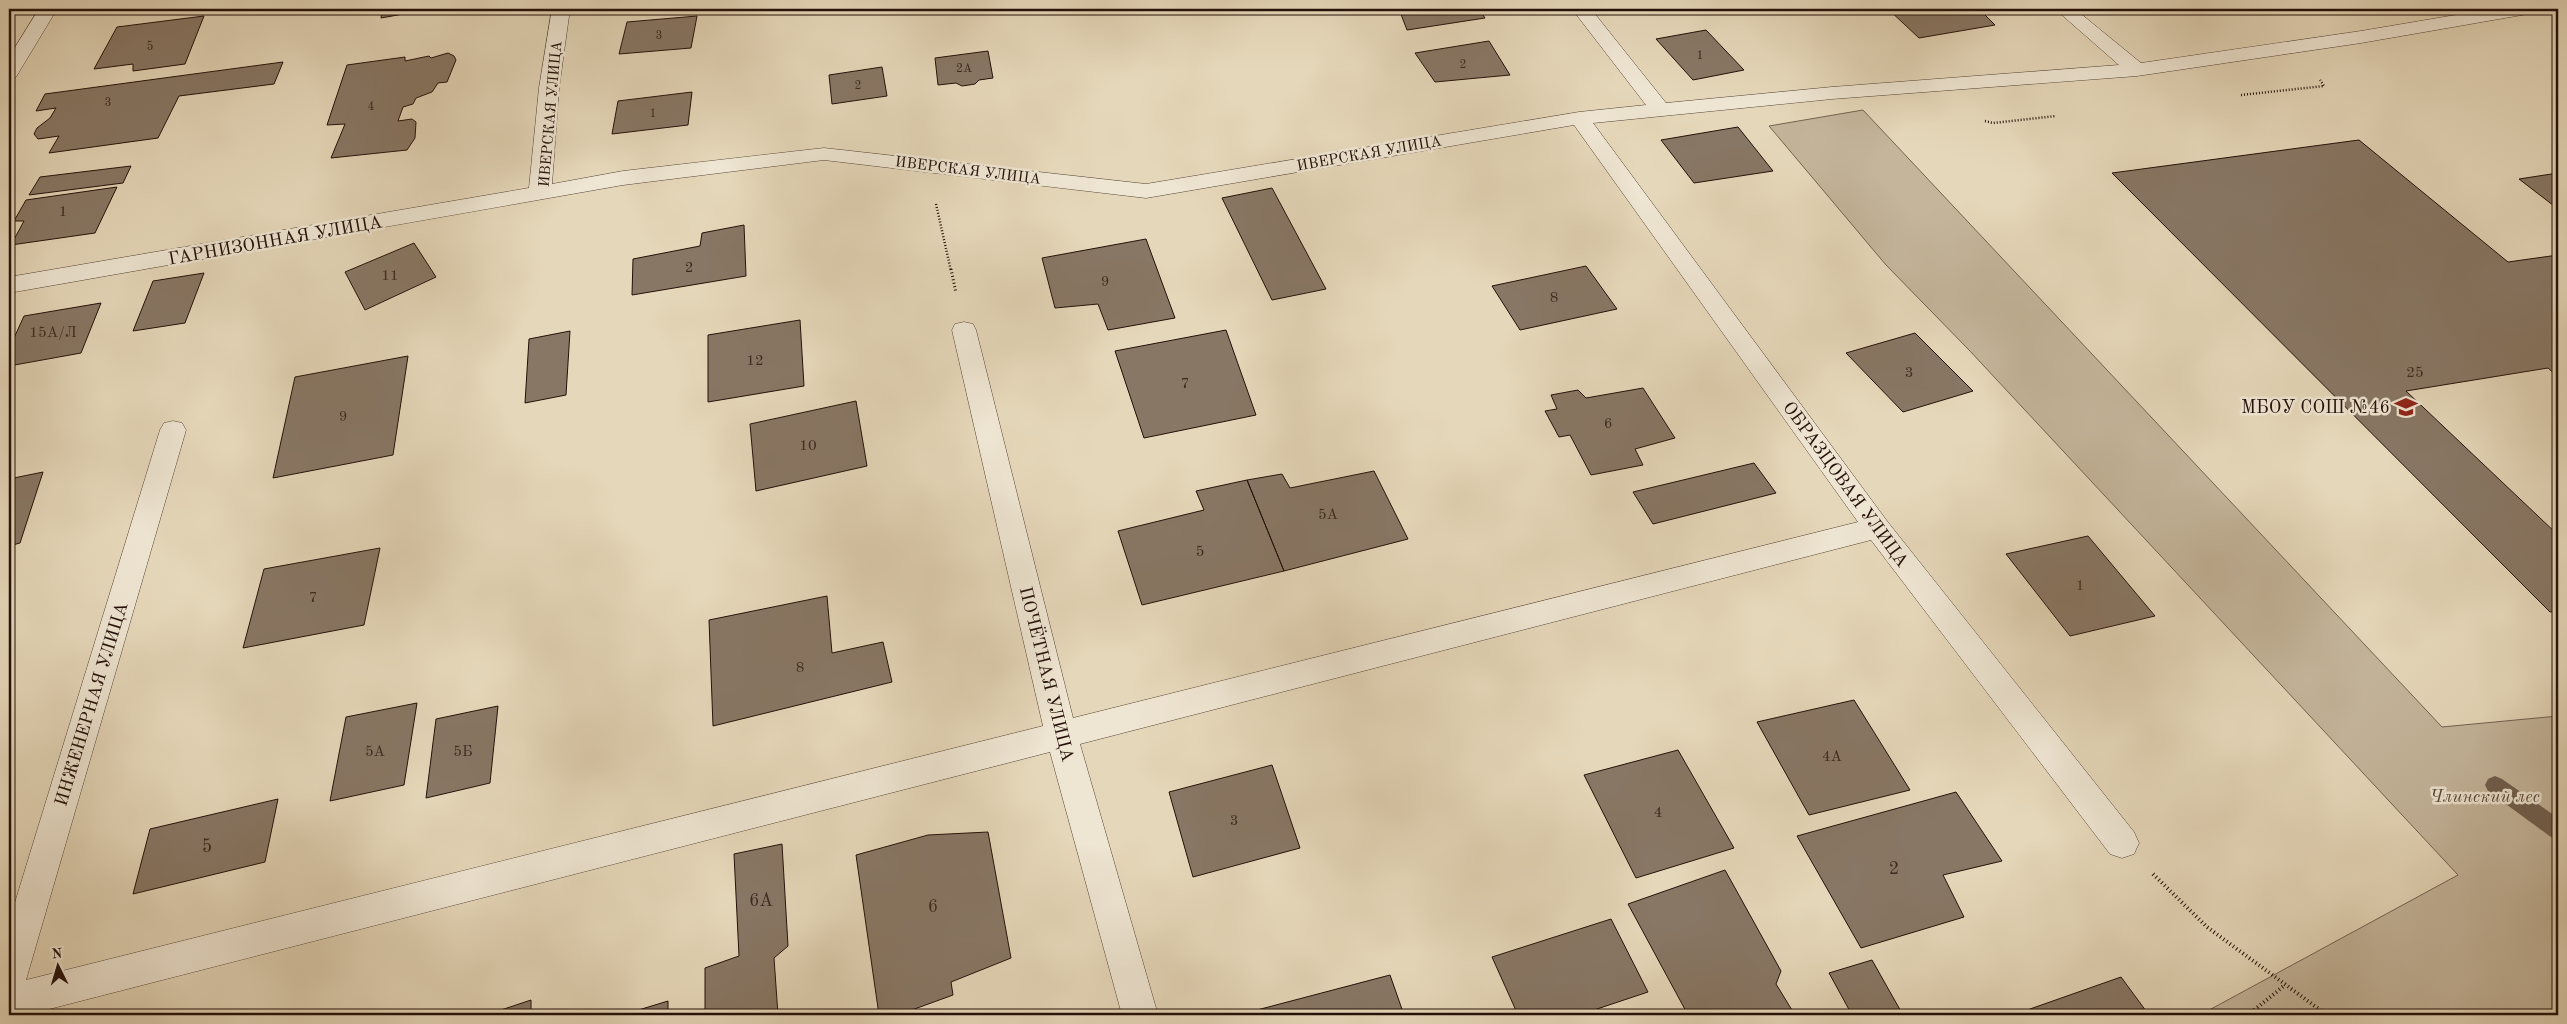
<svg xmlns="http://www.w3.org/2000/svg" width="2567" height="1024" font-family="'Old Standard TT',serif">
	<rect width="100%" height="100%" fill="#e5d7b9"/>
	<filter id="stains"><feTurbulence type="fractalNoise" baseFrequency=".004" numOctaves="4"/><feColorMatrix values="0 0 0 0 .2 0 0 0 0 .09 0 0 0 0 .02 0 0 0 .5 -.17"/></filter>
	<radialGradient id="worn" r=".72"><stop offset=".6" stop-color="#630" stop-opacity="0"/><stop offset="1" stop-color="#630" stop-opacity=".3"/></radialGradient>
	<path fill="#c4b59b" stroke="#746252" d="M1863 110 2442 727 2558 716V1015H2200L2458 875 1969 350 1886 265 1769 126Z"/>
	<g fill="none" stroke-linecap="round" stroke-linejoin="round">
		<path fill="#705f4f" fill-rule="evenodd" d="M2495 776 2502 779 2558 818V839L2551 837 2488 791 2485 785 2488 779Z"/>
	</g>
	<path fill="#887765" stroke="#241009" d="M382 9H431L381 18Z
		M1399 9H1479L1485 18 1407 30Z
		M1888 9H1979L1995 25 1919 38Z
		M204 16 185 64 133 71V64L94 69 117 27Z
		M697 16 691 48 619 54 627 22Z
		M1706 30 1744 70 1693 80 1656 39Z
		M1489 41 1510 75 1435 82 1415 53Z
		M988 51 993 78 979 80 975 84 969 85 962 86 956 83 938 85 935 58Z
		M448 53 454 56 456 60 447 82 438 83 432 92 416 98 413 104 403 107 398 121 412 119 416 122 415 138 407 150 331 158 345 124 327 125 347 65 405 57V61L429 56 431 58Z
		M283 62 274 84 179 96 158 138 49 153 59 136 38 139 34 134 37 128 50 118 56 108 36 111 45 94Z
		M882 67 887 96 832 104 829 75Z
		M692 92 688 125 612 134 618 101Z
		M1738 127 1773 171 1694 183 1661 140Z
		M2359 140 2508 262 2558 255V377L2548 368 2406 391 2558 535V611L2550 612 2112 173Z
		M131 166 123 183 29 195 40 177Z
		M2558 173V209L2519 179Z
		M117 187 95 233 11 245 24 221H14L26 200Z
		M1272 188 1326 289 1272 300 1222 198Z
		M744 225 746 276 632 295 633 259 700 246 702 233Z
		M1146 239 1175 318 1108 330 1098 304 1055 308 1042 258Z
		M414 243 436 277 365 310 345 272Z
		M1586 266 1617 309 1520 330 1492 286Z
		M204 273 185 323 133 331 153 281Z
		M101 303 81 353 9 366V349L24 316Z
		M800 320 804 386 708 402V335Z
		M1226 330 1256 415 1144 438 1115 351Z
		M570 331 566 395 525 403 529 339Z
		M1915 333 1973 391 1903 412 1846 353Z
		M408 356 393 455 273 478 295 377Z
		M1643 388 1675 438 1635 449 1643 465 1591 475 1570 435 1559 437 1545 411 1557 409 1551 395 1578 390 1586 398Z
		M856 401 867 466 756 491 750 424Z
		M1754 463 1776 493 1653 524 1633 492Z
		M1374 471 1408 539 1284 571 1247 480 1282 474 1290 488Z
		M43 472 20 543 9 546V479Z
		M1247 480 1284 571 1142 605 1118 531 1204 510 1196 491Z
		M2088 536 2155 616 2070 636 2006 554Z
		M380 548 364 625 243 648 264 569Z
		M827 596 832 653 883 642 892 682 713 726 709 620Z
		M1854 700 1910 790 1809 815 1757 722Z
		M417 703 404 785 330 801 346 717Z
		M498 706 490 783 426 798 436 719Z
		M1678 750 1734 848 1636 878 1584 775Z
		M1272 765 1300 848 1193 877 1169 792Z
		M1956 792 2002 861 1943 875 1964 917 1861 948 1797 836Z
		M278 799 265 862 133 894 150 829Z
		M988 832 1011 958 951 982 953 995 898 1015H879L856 855 928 835Z
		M782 844 788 946 774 958 778 1015H705V968L739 956 734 854Z
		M1725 870 1781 971 1776 984 1795 1015H1688L1628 904Z
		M1611 919 1648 992 1579 1015H1518L1492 957Z
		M1872 960 1903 1015H1852L1829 973Z
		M1390 975 1404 1015H1259L1257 1010Z
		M2121 977 2149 1015H2013Z
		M531 1000V1015H486Z
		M668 1001V1015H622Z"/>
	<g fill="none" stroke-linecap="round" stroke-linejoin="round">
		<defs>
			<path id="street" d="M39 9H57L16 77 9 79V57Z
				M552 9H570L559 88 552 184 623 171 824 148 1146 184 1579 112 1646 105 1572 9H1591L1666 103 1832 87 2119 65 2055 9H2075L2141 63 2361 31 2491 9H2531L2529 13 2522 15 2361 43 2137 76 1832 99 1593 123 1887 521 2134 832 2139 843 2134 854 2122 858 2110 854 1871 540 1080 744 1158 1015H1122L1050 752 26 1015H9V922L160 430 164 423 173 421 182 423 186 430 26 980 1043 726 952 330 955 324 964 322 973 324 976 330 1073 718 1858 522 1574 125 1146 198 824 160 623 185 9 293V277L529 188 539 88Z"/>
		</defs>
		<use href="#street" stroke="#544235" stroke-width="1"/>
		<path stroke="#241009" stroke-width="2.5" stroke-dasharray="1 2" stroke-linecap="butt" d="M2241 95 2324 86 2320 80
			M1985 121 1993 123 2056 116
			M936 204 951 271"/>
		<path stroke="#241009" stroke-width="3" stroke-dasharray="1 2.5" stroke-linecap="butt" d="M951 269 956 293"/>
		<path stroke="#241009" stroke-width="4" stroke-dasharray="1 3" stroke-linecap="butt" d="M2153 874 2207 927 2327 1015
			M2248 1015 2285 985"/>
		<use href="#street" fill="#eee5d2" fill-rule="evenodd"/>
	</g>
	<defs>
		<symbol id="school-bare" viewBox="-9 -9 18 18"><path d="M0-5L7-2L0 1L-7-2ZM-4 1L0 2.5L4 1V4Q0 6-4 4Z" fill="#8f2418" stroke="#eee5d2" stroke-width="2.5" paint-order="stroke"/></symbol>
	</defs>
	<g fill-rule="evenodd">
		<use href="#school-bare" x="2390" y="391" width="32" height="32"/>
	</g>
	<g text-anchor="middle" stroke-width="5" stroke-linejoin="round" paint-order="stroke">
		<g font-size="12" fill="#3d2a20">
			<text x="659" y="39">3</text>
			<text x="150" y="50">5</text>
			<text x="1700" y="59">1</text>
			<text x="1463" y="68">2</text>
			<text x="964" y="72">2А</text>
			<text x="858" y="89">2</text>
			<text x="108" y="106">3</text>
			<text x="371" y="110">4</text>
			<text x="653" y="117">1</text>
		</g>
		<g font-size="15" fill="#241009" stroke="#eee5d2">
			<text transform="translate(550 114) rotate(-85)" y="5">ИВЕРСКАЯ УЛИЦА</text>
			<text transform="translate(1369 153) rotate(-10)" y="5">ИВЕРСКАЯ УЛИЦА</text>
			<text transform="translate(968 170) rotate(7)" y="5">ИВЕРСКАЯ УЛИЦА</text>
		</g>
		<g font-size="15" fill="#3d2a20">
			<text x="63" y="216">1</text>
			<text x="689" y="272">2</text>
			<text x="390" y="280">11</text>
			<text x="1105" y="286">9</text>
			<text x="1554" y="302">8</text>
			<text x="53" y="337">15А/Л</text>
			<text x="755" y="365">12</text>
			<text x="1909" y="377">3</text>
			<text x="2415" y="377">25</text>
			<text x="1185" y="388">7</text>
			<text x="343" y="421">9</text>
			<text x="1608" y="428">6</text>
			<text x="808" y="450">10</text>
			<text x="1328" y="519">5А</text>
			<text x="1200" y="556">5</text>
			<text x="2080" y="590">1</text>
			<text x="313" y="602">7</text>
			<text x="800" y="672">8</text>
			<text x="375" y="756">5А</text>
			<text x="463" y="756">5Б</text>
			<text x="1832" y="761">4А</text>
			<text x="1658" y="817">4</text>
			<text x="1234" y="825">3</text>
		</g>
		<g font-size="18" fill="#241009" stroke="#eee5d2">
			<text transform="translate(275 240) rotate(-10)" y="6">ГАРНИЗОННАЯ УЛИЦА</text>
			<text transform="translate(1846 484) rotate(54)" y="6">ОБРАЗЦОВАЯ УЛИЦА</text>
			<text transform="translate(1047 674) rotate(76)" y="6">ПОЧЁТНАЯ УЛИЦА</text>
			<text transform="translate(91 704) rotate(-73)" y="6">ИНЖЕНЕРНАЯ УЛИЦА</text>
		</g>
		<g font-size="18" fill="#241009" stroke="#eee5d2" text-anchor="end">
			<text x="2390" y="413">МБОУ СОШ №46</text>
		</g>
		<g font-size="18" font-style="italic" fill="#5c4a3c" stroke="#eee5d2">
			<text x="2485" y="802">Члинский лес</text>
		</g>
		<g font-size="18" fill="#3d2a20">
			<text x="207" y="852">5</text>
			<text x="1894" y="874">2</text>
			<text x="761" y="906">6А</text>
			<text x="933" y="912">6</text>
		</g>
	</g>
	<rect width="2567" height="1024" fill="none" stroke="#e5d7b9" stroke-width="30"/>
	<rect x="10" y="10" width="2547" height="1004" fill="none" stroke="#241009" stroke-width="2.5"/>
	<rect x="15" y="15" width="2537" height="994" fill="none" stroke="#241009"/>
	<g transform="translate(58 966) rotate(355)" stroke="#eee5d2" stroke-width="4" paint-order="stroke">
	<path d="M0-4L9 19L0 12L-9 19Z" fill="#241009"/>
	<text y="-8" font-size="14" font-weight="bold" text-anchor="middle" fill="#241009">N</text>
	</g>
	<rect width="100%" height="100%" filter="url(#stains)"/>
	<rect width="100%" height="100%" fill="url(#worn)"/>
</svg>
